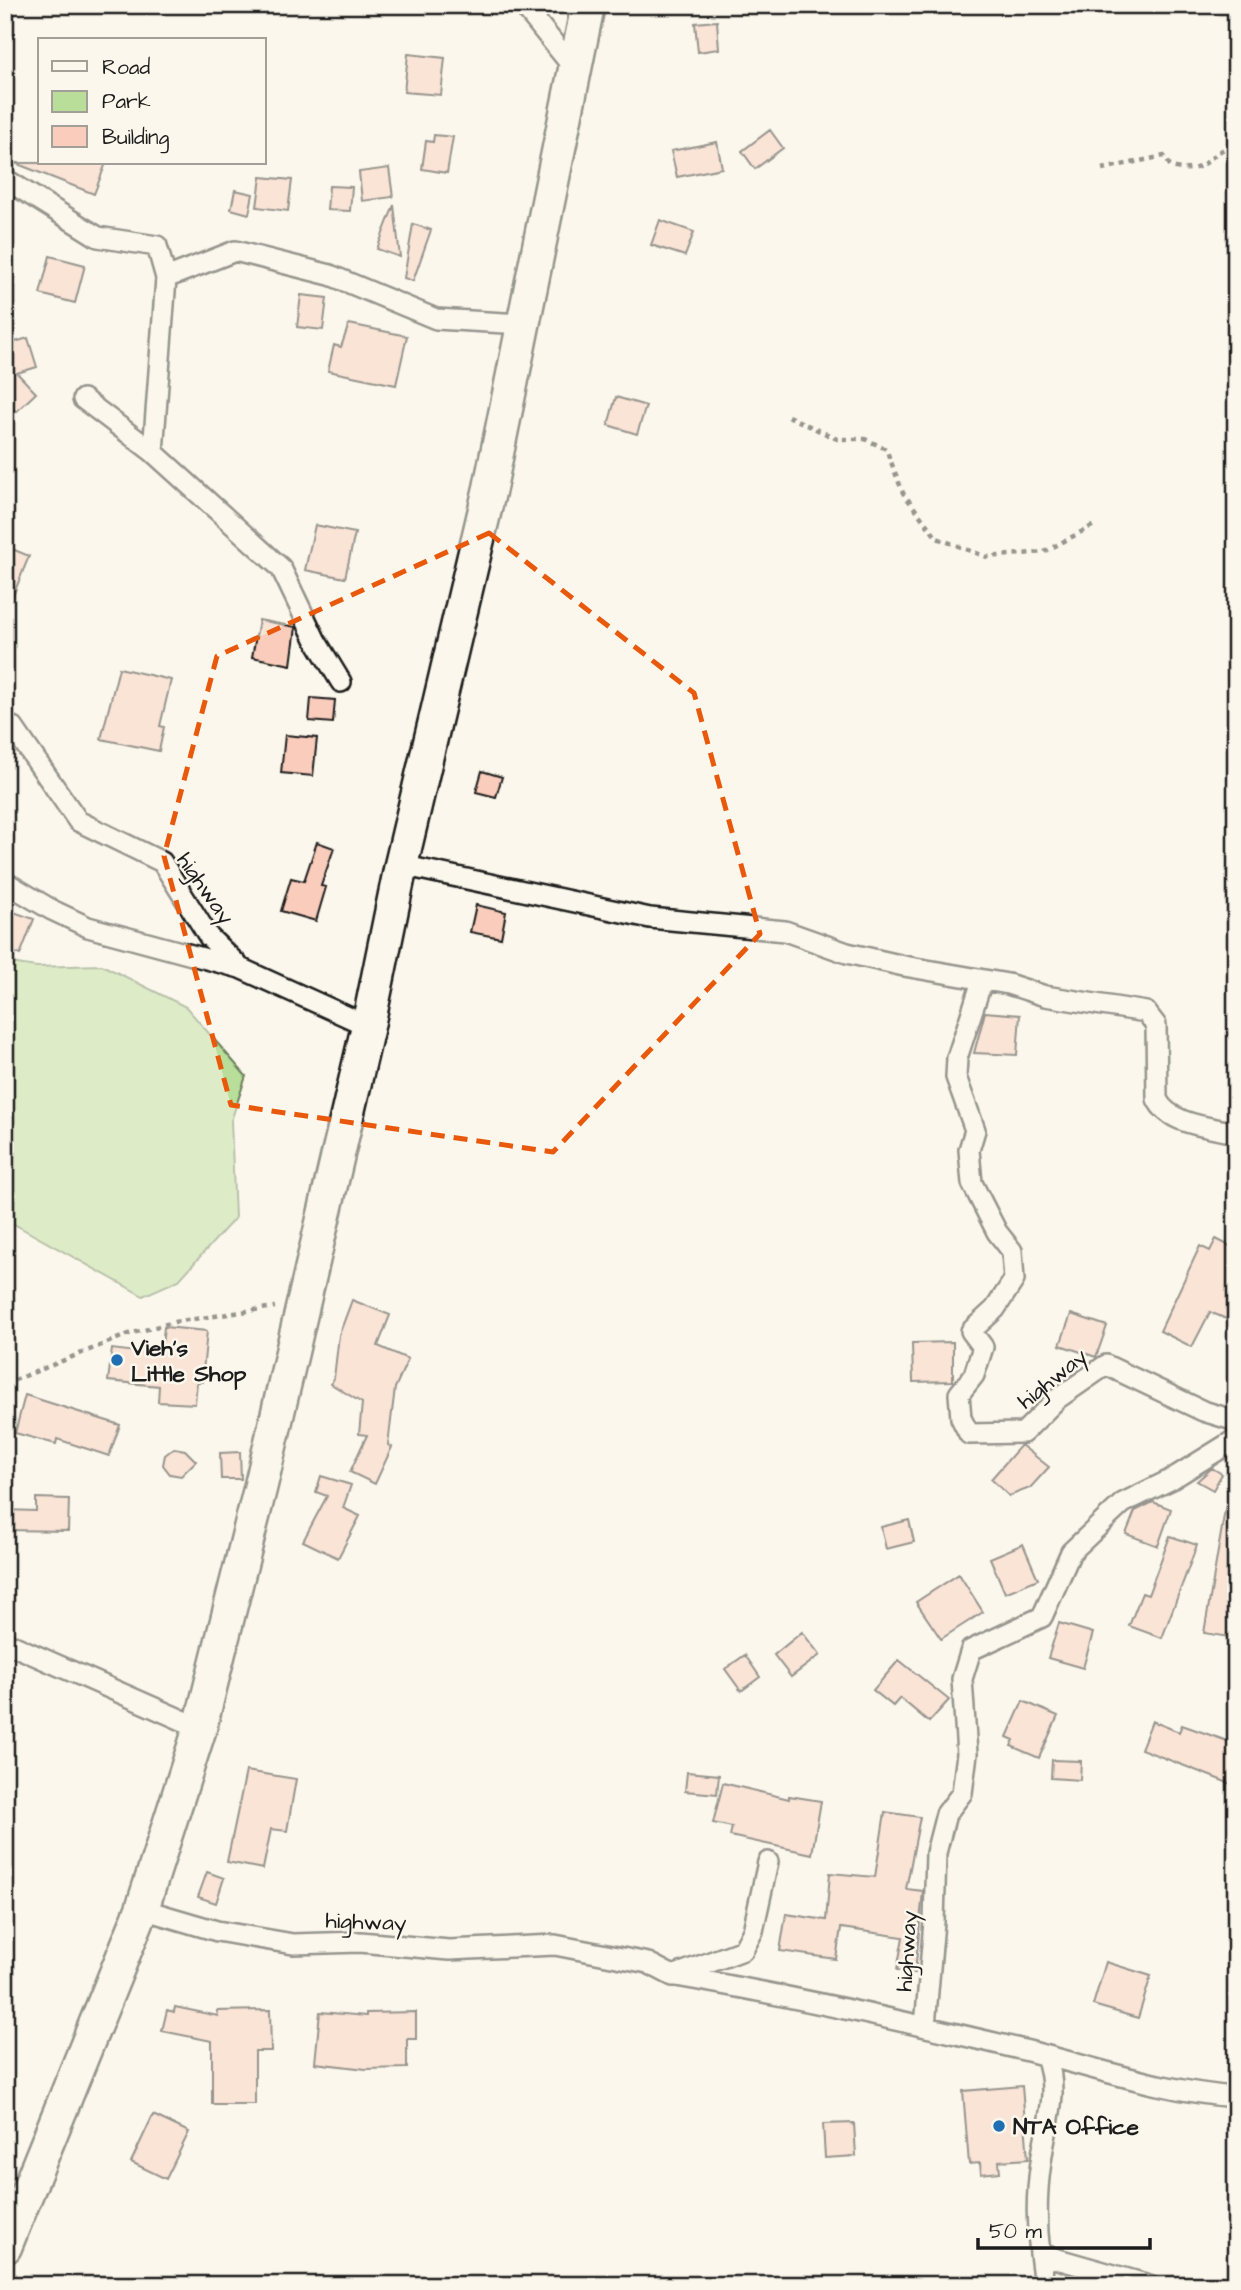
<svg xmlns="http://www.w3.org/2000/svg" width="1241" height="2290" font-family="'Architects Daughter',sans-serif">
	<rect width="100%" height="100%" fill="#fbf7ec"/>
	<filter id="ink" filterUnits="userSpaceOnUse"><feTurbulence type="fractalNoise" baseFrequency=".0143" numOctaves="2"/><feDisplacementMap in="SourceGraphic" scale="14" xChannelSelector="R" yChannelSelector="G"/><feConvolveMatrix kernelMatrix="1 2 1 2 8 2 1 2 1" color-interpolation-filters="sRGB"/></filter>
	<g filter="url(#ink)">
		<path fill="#b8de9a" stroke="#6a7d5b" stroke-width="2" d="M5 962 36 967 102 965 186 1007 246 1076 231 1121 235 1218 179 1280 143 1296 5 1219Z"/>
		<path fill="#f9ccbb" stroke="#1c1c1c" stroke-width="2" d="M717 21 719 49 698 52 695 23Z
			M408 54 445 58 441 95 404 92Z
			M770 130 783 148 755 169 742 151Z
			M434 135 453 137 447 173 422 169 426 141 433 142Z
			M717 142 722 168 677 177 671 151Z
			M15 163H106L94 194Z
			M389 168 393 197 362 201 359 172Z
			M261 177 292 180 288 211 257 207Z
			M329 186 352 187 350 211 327 210Z
			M235 190 253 194 249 214 231 209Z
			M394 205 400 257 377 249Z
			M660 220 694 232 685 256 651 245Z
			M413 224 431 230 413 281 404 278Z
			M50 256 85 265 75 303 40 294Z
			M301 295 327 298 323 330 297 327Z
			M349 324 407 336 396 385 328 371 334 345 341 347Z
			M28 338 37 367 17 373 36 393 16 412 5 400V345Z
			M616 397 646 406 637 434 608 425Z
			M315 525 355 533 345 578 305 570Z
			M5 546 29 556 6 613H5Z
			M259 620 296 627 291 665 252 657Z
			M119 668 171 680 160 726 164 727 159 751 101 739Z
			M311 698 335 700 333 723 309 721Z
			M285 735 317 738 313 776 281 773Z
			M482 771 502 777 496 797 476 792Z
			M317 842 334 848 321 886 326 887 316 921 281 911 291 878 304 881Z
			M476 905 506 912 501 938 470 932Z
			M5 909 34 919 20 955 5 949Z
			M985 1012 1020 1015 1017 1055 974 1053Z
			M1216 1239 1236 1249V1323L1210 1312 1192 1347 1160 1331 1200 1246 1210 1251Z
			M352 1300 390 1315 378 1346 408 1359 395 1388 388 1445 392 1447 375 1484 350 1472 367 1435 359 1434 362 1403 331 1384 334 1378 339 1335Z
			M1071 1314 1107 1326 1096 1357 1060 1345Z
			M164 1327 207 1331 202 1382H197L195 1404 158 1402 159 1386 108 1381 112 1349 161 1355Z
			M953 1342V1381L913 1382 912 1343Z
			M25 1395 120 1425 109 1456 57 1439 56 1444 15 1433Z
			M1021 1445 1049 1467 1030 1488 1009 1496 991 1479Z
			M174 1448 185 1450 196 1461 181 1476 170 1474 163 1465 165 1455Z
			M240 1452 241 1479H221L220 1453Z
			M1212 1468 1222 1474 1213 1490 1197 1481Z
			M321 1476 351 1485 343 1508 360 1516 338 1558 303 1541 327 1496 316 1492Z
			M36 1498 69 1499 68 1531 5 1530V1510L36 1511Z
			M1153 1502 1171 1509 1158 1546 1126 1534 1135 1511Z
			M1226 1504 1236 1505V1638L1204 1633Z
			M909 1520 914 1542 886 1549 881 1527Z
			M1170 1536 1197 1545 1162 1638 1129 1626 1142 1593 1148 1595Z
			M1023 1544 1038 1579 1005 1593 990 1558Z
			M959 1574 983 1612 941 1639 916 1602Z
			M1059 1623 1093 1633 1083 1668 1048 1658Z
			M802 1632 820 1655 791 1677 774 1655Z
			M745 1655 760 1677 741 1691 725 1669Z
			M899 1660 949 1700 929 1722 900 1698 893 1706 873 1690Z
			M1023 1701 1058 1716 1039 1758 1011 1746 1014 1740 1007 1737Z
			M1152 1721 1179 1732 1182 1725 1236 1744V1786L1141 1749Z
			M1052 1760 1081 1761 1080 1780 1051 1778Z
			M246 1771 296 1779 287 1831 271 1829 263 1869 227 1862Z
			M687 1772 719 1775 717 1794 685 1791Z
			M723 1783 789 1799V1796L821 1801 812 1854 730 1836 732 1827 713 1823Z
			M885 1812 920 1817 906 1889 923 1891 915 1973 897 1970 903 1937 841 1928 836 1959 780 1951 786 1914 826 1920 830 1873 875 1877Z
			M207 1872 224 1878 216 1903 198 1897Z
			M1106 1962 1151 1976 1138 2018 1093 2005Z
			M175 2007 218 2016 217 2011 270 2010 271 2051H255V2104H212V2041L162 2031 167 2010 174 2012Z
			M320 2012 366 2016V2013L416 2012V2039H407V2068L366 2069 315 2063Z
			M1022 2086 1028 2159 999 2161 1000 2172 981 2174 980 2163 969 2164 963 2091Z
			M153 2115 189 2132 166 2179 131 2162Z
			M854 2123 856 2156 825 2158 823 2124Z"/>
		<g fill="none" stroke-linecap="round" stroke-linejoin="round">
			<defs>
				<path id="minor" d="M523 5 573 67
					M5 179 98 237 157 246 166 278 153 452
					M166 278 235 251 330 275 436 319 524 324
					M83 399 153 452 281 568 316 641 341 682
					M13 727 78 821 162 862 209 937 237 964
					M401 865 650 918 785 931 847 953 904 966 1008 984 1045 996 1146 1012 1156 1025 1157 1099C1169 1125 1210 1127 1236 1133
					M5 882 52 910 88 927 240 968 368 1026
					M982 981 957 1058 956 1077 975 1130 969 1150 972 1183 997 1232 1012 1251 1014 1280 995 1309 971 1331 983 1347 974 1375 959 1394 961 1418 969 1434 1023 1433 1057 1399 1106 1365 1203 1411 1236 1421
					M5 1642 200 1728
					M142 1909 217 1931 293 1944 360 1942 449 1950 555 1945 648 1963 673 1976 743 1950 753 1931 768 1862
					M676 1976C793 1996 908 2022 1024 2050 1094 2067 1164 2092 1236 2097
					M925 2026 934 1922 936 1853 946 1814 962 1793 967 1754 962 1679 971 1650 1042 1617 1071 1552 1123 1503 1170 1480 1236 1439
					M1046 2056C1060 2096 1046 2122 1041 2162 1036 2194 1036 2222 1040 2254L1149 2285
					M1040 2254 1044 2285"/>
				<path id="primary" d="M5 2247 142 1909 200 1728 261 1485 368 1026 401 865 490 488 588 5"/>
			</defs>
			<use href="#minor" stroke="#1c1c1c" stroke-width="24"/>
			<use href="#primary" stroke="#1c1c1c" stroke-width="37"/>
			<path stroke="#1c1c1c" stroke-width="4.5" stroke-dasharray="5 5" stroke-linecap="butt" d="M1102 169 1164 156 1171 167C1212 177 1206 149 1236 146
				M788 416 837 439H865L886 449 903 493 937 538 987 557 1044 552 1094 525
				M5 1384 129 1334 174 1322 275 1307"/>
			<use href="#minor" stroke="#fbf7ec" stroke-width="19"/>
			<use href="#primary" stroke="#fbf7ec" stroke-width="32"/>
		</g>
	</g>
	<path d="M0 0H1241V2290H0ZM489 533 694 693 760 934 553 1152 231 1105 164 856 217 656Z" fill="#fbf7ec" fill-opacity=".55" fill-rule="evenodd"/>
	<path fill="none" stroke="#e8590c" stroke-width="5" stroke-dasharray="14 9" stroke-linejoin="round" d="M489 533 694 693 760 934 553 1152 231 1105 164 856 217 656Z"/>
	<g fill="#1f6fb2" stroke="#fbf7ec" stroke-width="2.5">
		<circle cx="117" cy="1360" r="7"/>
		<circle cx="999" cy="2126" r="7"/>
	</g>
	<g text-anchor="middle" stroke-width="5" stroke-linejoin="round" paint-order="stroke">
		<g font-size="23" fill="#1c1c1c" stroke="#fbf7ec">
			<text transform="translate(206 888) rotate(55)" y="8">highway</text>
			<text transform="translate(1052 1378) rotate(-39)" y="8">highway</text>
			<text transform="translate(366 1921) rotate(2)" y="8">highway</text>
			<text transform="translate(906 1951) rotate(-86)" y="8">highway</text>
		</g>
		<g font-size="23" font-weight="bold" fill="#1c1c1c" stroke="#fbf7ec" text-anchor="start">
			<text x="131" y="1355">Vieh's<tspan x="131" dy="26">Little Shop</tspan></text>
			<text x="1013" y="2134">NTA Office</text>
		</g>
	</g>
	<rect width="1241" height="2290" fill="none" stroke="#fbf7ec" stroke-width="28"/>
	<rect x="14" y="14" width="1213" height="2262" fill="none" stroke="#1c1c1c" stroke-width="2.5" filter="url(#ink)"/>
	<rect x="38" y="38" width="228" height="126" fill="#fbf7ec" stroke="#a29f99" stroke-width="2"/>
	<rect x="52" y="61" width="35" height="10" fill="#fbf7ec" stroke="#a29f99" stroke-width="2"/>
	<text x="102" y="74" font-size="21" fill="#1c1c1c">Road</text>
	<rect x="52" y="91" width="35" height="21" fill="#b8de9a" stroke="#a29f99" stroke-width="2"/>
	<text x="102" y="108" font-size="21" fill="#1c1c1c">Park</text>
	<rect x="52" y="126" width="35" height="21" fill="#f9ccbb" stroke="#a29f99" stroke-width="2"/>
	<text x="102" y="144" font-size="21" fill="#1c1c1c">Building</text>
	<path d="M978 2238v10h172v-10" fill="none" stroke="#1c1c1c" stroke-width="3.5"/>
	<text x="989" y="2238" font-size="21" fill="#1c1c1c" stroke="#fbf7ec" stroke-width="5" paint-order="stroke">50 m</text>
</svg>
